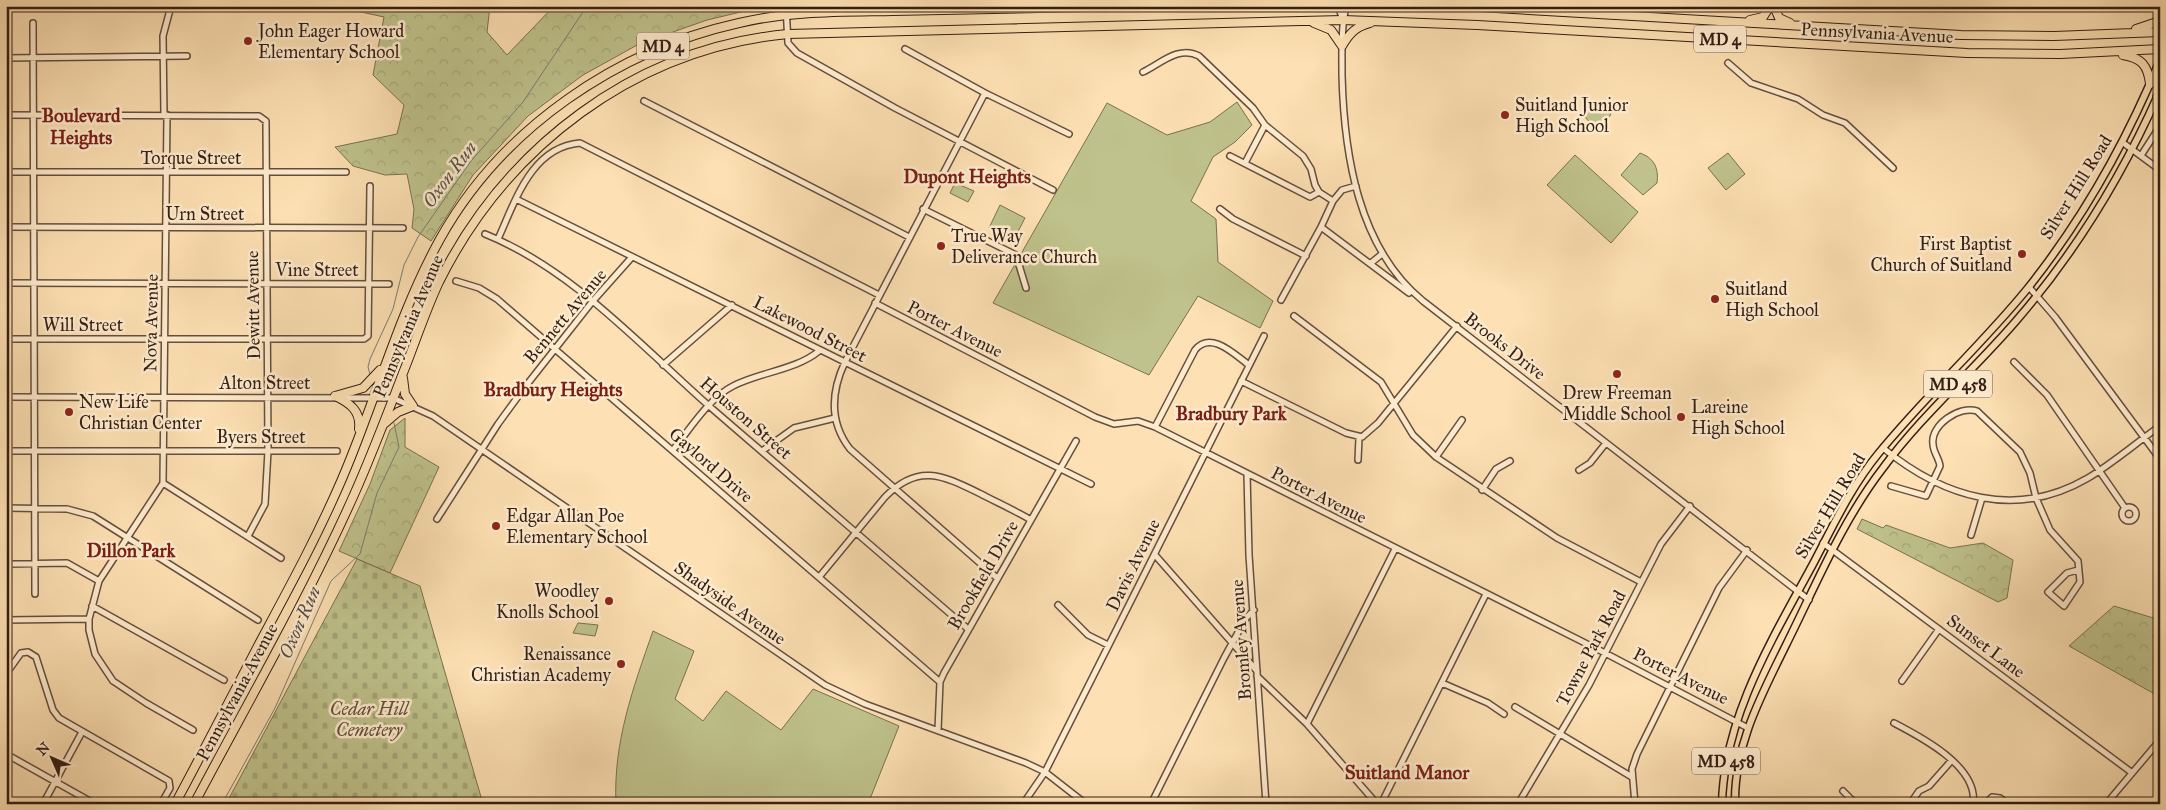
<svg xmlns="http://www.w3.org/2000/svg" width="2166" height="810" font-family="'IM FELL Great Primer',serif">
	<defs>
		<pattern id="forest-crowns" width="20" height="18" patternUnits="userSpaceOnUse" patternTransform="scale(1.25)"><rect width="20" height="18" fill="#bfc28c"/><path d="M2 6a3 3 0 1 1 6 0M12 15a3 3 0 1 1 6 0" fill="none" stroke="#a5a678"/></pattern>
		<pattern id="cemetery-stones" width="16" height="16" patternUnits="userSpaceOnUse" patternTransform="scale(1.25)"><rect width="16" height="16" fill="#bfc28c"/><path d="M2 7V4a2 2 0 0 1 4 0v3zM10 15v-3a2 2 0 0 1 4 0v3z" fill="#a5a678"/></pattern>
	</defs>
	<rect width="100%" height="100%" fill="#fde0b3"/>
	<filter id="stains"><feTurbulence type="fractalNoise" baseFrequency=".004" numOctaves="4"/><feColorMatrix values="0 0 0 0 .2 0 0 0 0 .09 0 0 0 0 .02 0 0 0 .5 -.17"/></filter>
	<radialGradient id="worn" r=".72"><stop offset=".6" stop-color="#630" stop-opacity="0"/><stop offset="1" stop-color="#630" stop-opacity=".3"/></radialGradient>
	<path fill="url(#forest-crowns)" stroke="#7a7050" d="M343 6H490L487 32 507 55 554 6H766L707 20 639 44 583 75 528 116 473 175 431 241 412 228 414 209 407 174 385 175 353 166 335 147 397 134 404 105 373 75 384 17 343 8Z
		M405 418V447L439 467 390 573 339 551 370 484 390 430Z
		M1862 519 1883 528 1886 525 1950 548 1983 543 2013 560 2007 598 1998 602 1857 529Z
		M2114 606 2160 620V697L2069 646Z"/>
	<path fill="url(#cemetery-stones)" stroke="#7a7050" d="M357 559 420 586 483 804H226Z"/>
	<path fill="#bfc28c" stroke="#7a7050" d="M1597 101 1611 114C1604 127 1592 129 1584 115Z
		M1237 102 1252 125 1235 142 1213 157 1191 201 1216 219 1218 262 1273 301 1260 328 1198 296 1149 375 993 303 1107 103 1167 135 1210 122Z
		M1640 153C1654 158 1659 168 1657 183L1643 195 1621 175Z
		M1728 153 1745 174 1726 190 1708 168Z
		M1575 155 1638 212 1611 243 1547 185Z
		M955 183 974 191 968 202 950 193Z
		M1000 205 1025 218 1013 241 989 228Z
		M578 623 598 625 595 636 573 633Z
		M653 631 694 651 675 699 703 721 726 691 781 730 813 689 899 726 868 804H616C613 743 633 688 653 631Z"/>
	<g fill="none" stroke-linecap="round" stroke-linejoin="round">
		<path stroke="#787c76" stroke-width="1" d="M370 374 368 367 370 359 393 309 404 265 418 237 471 161 523 102 587 6
			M222 804 275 708 331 581 360 554 377 493 399 447 394 423"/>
		<defs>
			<path id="minor" d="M786 6 788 43 797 53 895 108 1053 190
				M1338 6 1343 20
				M1346 6C1341 29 1342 52 1342 75 1344 154 1358 248 1423 301L1809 600
				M33 23 35 594
				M905 49 985 93 1069 134
				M6 58 187 56
				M1728 63 1751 83 1798 99 1823 115 1845 123 1893 168
				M1143 72C1160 64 1179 45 1199 56L1253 108 1265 125 1303 156 1311 169 1315 185 1319 192
				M985 93 845 362C831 392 829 422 850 449L997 578
				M644 101 909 237
				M6 115 259 116 266 121 268 451 265 504 248 536
				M164 115 163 36 171 6
				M167 115 163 483 99 581 89 619V630L95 654 113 681 146 703 193 730
				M2122 142 2160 170
				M2142 154 2160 126
				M1230 156 1310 197 1319 192 1333 201
				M1245 163 1265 125
				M6 172H346
				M516 199 1091 484
				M923 209 1016 255 1026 288
				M1220 209 1233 219 1306 256
				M6 227 403 228
				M1321 227 1409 293
				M485 234C572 269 640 345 709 406 795 481 882 554 968 629
				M498 239C515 202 531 147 580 143L879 295
				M1371 263 1382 254
				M456 281 479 288 497 299 940 682
				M6 283 389 284
				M2029 287 2055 317 2160 459
				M1281 300 1321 227 1333 201 1342 190 1356 186
				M875 303 1095 417 1114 424 1138 421 1155 427 1605 653 1748 728
				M1294 316 1381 382 1413 435 1436 457 1557 538 1641 582
				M6 339H364L368 336 370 186
				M2014 362 2047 395 2125 508
				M663 365 732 305
				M1241 381 1346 433 1362 437 1378 423 1457 326
				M6 397 393 398 433 416 825 685 865 704 1026 763 1045 772 1086 804
				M1155 427 1195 350C1211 330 1235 355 1249 365
				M1883 448C1944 498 2016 520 2088 478 2113 463 2136 443 2160 426
				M673 450C690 429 709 398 733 386 760 372 796 370 819 351
				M6 451H337
				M762 451 794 428 835 418
				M1436 457 1462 420
				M1358 460 1359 438
				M1579 470 1590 463 1606 443
				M1247 474 1249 555 1266 804
				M163 483 281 558
				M1891 486 1926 496 1940 466C1939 458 1933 452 1933 444 1930 425 1960 405 1977 411L2020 452 2030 473 2036 498 2050 530 2078 561 2080 582 2064 606 2048 592 2067 573 2078 570
				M1482 490 1496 469 1510 461
				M2122 514a7 7 0 1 1 14 0a7 7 0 1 1-14 0Z
				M6 508 67 509 93 516 258 620
				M437 519 498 424 525 387 592 302 632 257
				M1971 535 1982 498
				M1823 543 2131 772
				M1155 555 1257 671
				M6 564 67 563 99 581
				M820 576 885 497C918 463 942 475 979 493 996 502 1014 510 1031 520
				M1058 605 1088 635 1108 645
				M92 606 224 680
				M6 620 89 619
				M6 674 21 653 28 652 36 657 53 710 59 718 169 781 170 788 161 804
				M1257 676 1307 724 1377 804
				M1902 681 1939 629
				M1442 683 1488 703 1504 714
				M1515 707 1632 777
				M1894 723C1921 737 1979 767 1973 804
				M1307 724 1395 549
				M938 730 940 682 944 673 1076 441
				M6 754 95 804
				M1843 791 1856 804
				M43 804 82 732
				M1023 804 1045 772 1264 336
				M1151 804 1224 658 1246 618 1254 610
				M1381 804 1486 594
				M1518 804 1589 685 1661 544 1690 506
				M1635 804 1632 769 1637 754 1719 588 1747 550
				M1910 804 1919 791 1929 786 1951 761
				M1985 804 1992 797 2000 798 2008 804
				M2106 804 2160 740"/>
			<path id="major" d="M1722 804C1724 717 1773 638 1813 564 1833 526 1851 487 1878 454 1925 396 1981 346 2028 288 2082 220 2127 140 2160 60
				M1735 804C1734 745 1761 696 1786 645 1816 585 1842 521 1883 468 1922 415 1973 371 2016 321 2074 254 2123 174 2159 93"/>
			<path id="highway" d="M1461 6 1961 35 2054 36 2160 32
				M1774 6 1779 18 1790 23
				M1750 20 1763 17 1770 6
				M1314 23 1331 30 1342 46
				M2136 29 2160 21
				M1342 46C1349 34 1355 27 1370 23
				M2123 55C2142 58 2148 66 2150 84
				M2157 97 2160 93
				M335 396 363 388 380 370
				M335 396C350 403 361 411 359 429
				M384 424 398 412 413 406 405 394 403 378
				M175 804C204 750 232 696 260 642 289 588 318 535 342 479 376 400 398 315 440 239 502 128 617 50 739 23 789 11 842 12 893 11 972 9 1052 8 1132 6
				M194 804C248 702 306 602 353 497 371 457 387 415 403 373 415 343 425 312 439 282 506 147 635 48 788 34L1343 20 1477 25 1967 53 2060 54 2160 49"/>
		</defs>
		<use href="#minor" stroke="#664e3c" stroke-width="8"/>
		<use href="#major" stroke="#341e14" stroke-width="9"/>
		<use href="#highway" stroke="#341e14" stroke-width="10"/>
		<use href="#minor" stroke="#feebce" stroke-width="5"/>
		<use href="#major" stroke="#fde0b3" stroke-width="6"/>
		<use href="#highway" stroke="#fde0b3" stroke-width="8"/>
	</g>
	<g fill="#8f2418" stroke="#feebce" stroke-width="2">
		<circle cx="248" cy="41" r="5"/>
		<circle cx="1505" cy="115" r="5"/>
		<circle cx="941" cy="246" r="5"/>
		<circle cx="2022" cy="254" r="5"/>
		<circle cx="1715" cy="299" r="5"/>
		<circle cx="1617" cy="374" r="5"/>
		<circle cx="69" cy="412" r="5"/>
		<circle cx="1681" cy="417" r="5"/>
		<circle cx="496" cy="526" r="5"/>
		<circle cx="609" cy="601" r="5"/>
		<circle cx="621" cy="664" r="5"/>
	</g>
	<g text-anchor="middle" stroke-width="5" stroke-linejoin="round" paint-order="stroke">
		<g fill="#feebce" stroke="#715c4c" stroke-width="1">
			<rect x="1694" y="25.5" width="52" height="27" rx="4"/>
			<rect x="637" y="32.5" width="52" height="27" rx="4"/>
			<rect x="1924" y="370.5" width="68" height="27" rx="4"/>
			<rect x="1692" y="747.5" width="68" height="27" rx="4"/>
		</g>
		<g font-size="16" font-weight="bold" fill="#341e14">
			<text x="1720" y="45">MD 4</text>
			<text x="663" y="52">MD 4</text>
			<text x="1958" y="390">MD 458</text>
			<text x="1726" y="767">MD 458</text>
		</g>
		<g font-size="18" fill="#341e14" stroke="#feebce" text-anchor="start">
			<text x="258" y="37">John Eager Howard<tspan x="258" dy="21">Elementary School</tspan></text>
			<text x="1515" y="111">Suitland Junior<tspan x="1515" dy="21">High School</tspan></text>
			<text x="951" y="242">True Way<tspan x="951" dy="21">Deliverance Church</tspan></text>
			<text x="2012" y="250" text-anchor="end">First Baptist<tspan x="2012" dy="21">Church of Suitland</tspan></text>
			<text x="1725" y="295">Suitland<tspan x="1725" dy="21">High School</tspan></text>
			<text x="1617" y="399" text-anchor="middle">Drew Freeman<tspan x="1617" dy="21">Middle School</tspan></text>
			<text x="79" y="408">New Life<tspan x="79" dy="21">Christian Center</tspan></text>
			<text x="1691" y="413">Lareine<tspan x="1691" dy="21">High School</tspan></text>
			<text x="506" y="522">Edgar Allan Poe<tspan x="506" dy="21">Elementary School</tspan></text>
			<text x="599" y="597" text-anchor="end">Woodley<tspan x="599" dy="21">Knolls School</tspan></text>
			<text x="611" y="660" text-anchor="end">Renaissance<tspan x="611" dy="21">Christian Academy</tspan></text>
		</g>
		<g font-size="18" fill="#341e14" stroke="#feebce">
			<text transform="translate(1877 33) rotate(3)" y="6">Pennsylvania Avenue</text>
			<text x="191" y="164">Torque Street</text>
			<text transform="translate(2076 187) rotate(-58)" y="6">Silver Hill Road</text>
			<text x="205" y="220">Urn Street</text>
			<text x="317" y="276">Vine Street</text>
			<text transform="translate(253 305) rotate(-91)" y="6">Dewitt Avenue</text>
			<text transform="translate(565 316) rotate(-50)" y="6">Bennett Avenue</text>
			<text transform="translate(151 323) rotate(-89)" y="6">Nova Avenue</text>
			<text x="83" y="331">Will Street</text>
			<text transform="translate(408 326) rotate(-67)" y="6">Pennsylvania Avenue</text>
			<text transform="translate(810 329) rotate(27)" y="6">Lakewood Street</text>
			<text transform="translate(955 329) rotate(27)" y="6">Porter Avenue</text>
			<text transform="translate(1505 346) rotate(38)" y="6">Brooks Drive</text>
			<text x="265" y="389">Alton Street</text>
			<text transform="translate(746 418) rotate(41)" y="6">Houston Street</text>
			<text x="261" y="443">Byers Street</text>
			<text transform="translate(711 465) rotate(41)" y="6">Gaylord Drive</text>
			<text transform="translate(1319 495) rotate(27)" y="6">Porter Avenue</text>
			<text transform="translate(1830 506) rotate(-59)" y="6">Silver Hill Road</text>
			<text transform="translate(1133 565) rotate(-64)" y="6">Davis Avenue</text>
			<text transform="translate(983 575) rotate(-60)" y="6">Brookfield Drive</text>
			<text transform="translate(730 603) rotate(35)" y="6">Shadyside Avenue</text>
			<text transform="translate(1241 640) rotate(-94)" y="6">Bromley Avenue</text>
			<text transform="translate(1986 646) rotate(37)" y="6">Sunset Lane</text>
			<text transform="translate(1591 648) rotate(-62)" y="6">Towne Park Road</text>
			<text transform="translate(1681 676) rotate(27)" y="6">Porter Avenue</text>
			<text transform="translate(237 692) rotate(-62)" y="6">Pennsylvania Avenue</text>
		</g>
		<g font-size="18" font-style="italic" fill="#5e4f38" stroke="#feebce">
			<text x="369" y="715">Cedar Hill<tspan x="369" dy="21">Cemetery</tspan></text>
		</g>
		<g font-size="19" font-weight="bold" fill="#7a1f14" stroke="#feebce">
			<text x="81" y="122">Boulevard<tspan x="81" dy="22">Heights</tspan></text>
			<text x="967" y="183">Dupont Heights</text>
			<text x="553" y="396">Bradbury Heights</text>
			<text x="1231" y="420">Bradbury Park</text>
			<text x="131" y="557">Dillon Park</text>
			<text x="1407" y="779">Suitland Manor</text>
		</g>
		<g font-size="19" font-style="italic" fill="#564d45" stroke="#feebce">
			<text transform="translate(449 174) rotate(-53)" y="7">Oxon Run</text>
			<text transform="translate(299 622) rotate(-66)" y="7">Oxon Run</text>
		</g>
	</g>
	<rect width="2166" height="810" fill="none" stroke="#fde0b3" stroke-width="25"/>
	<rect x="8" y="8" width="2151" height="795" fill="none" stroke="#341e14" stroke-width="2.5"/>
	<rect x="12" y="12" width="2141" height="785" fill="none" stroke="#341e14"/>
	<g transform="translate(52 758) rotate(315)" stroke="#feebce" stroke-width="4" paint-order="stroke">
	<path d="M0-4L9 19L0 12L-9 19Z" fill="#341e14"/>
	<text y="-8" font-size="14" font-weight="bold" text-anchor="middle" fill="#341e14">N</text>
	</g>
	<rect width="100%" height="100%" filter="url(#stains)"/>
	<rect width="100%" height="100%" fill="url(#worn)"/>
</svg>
